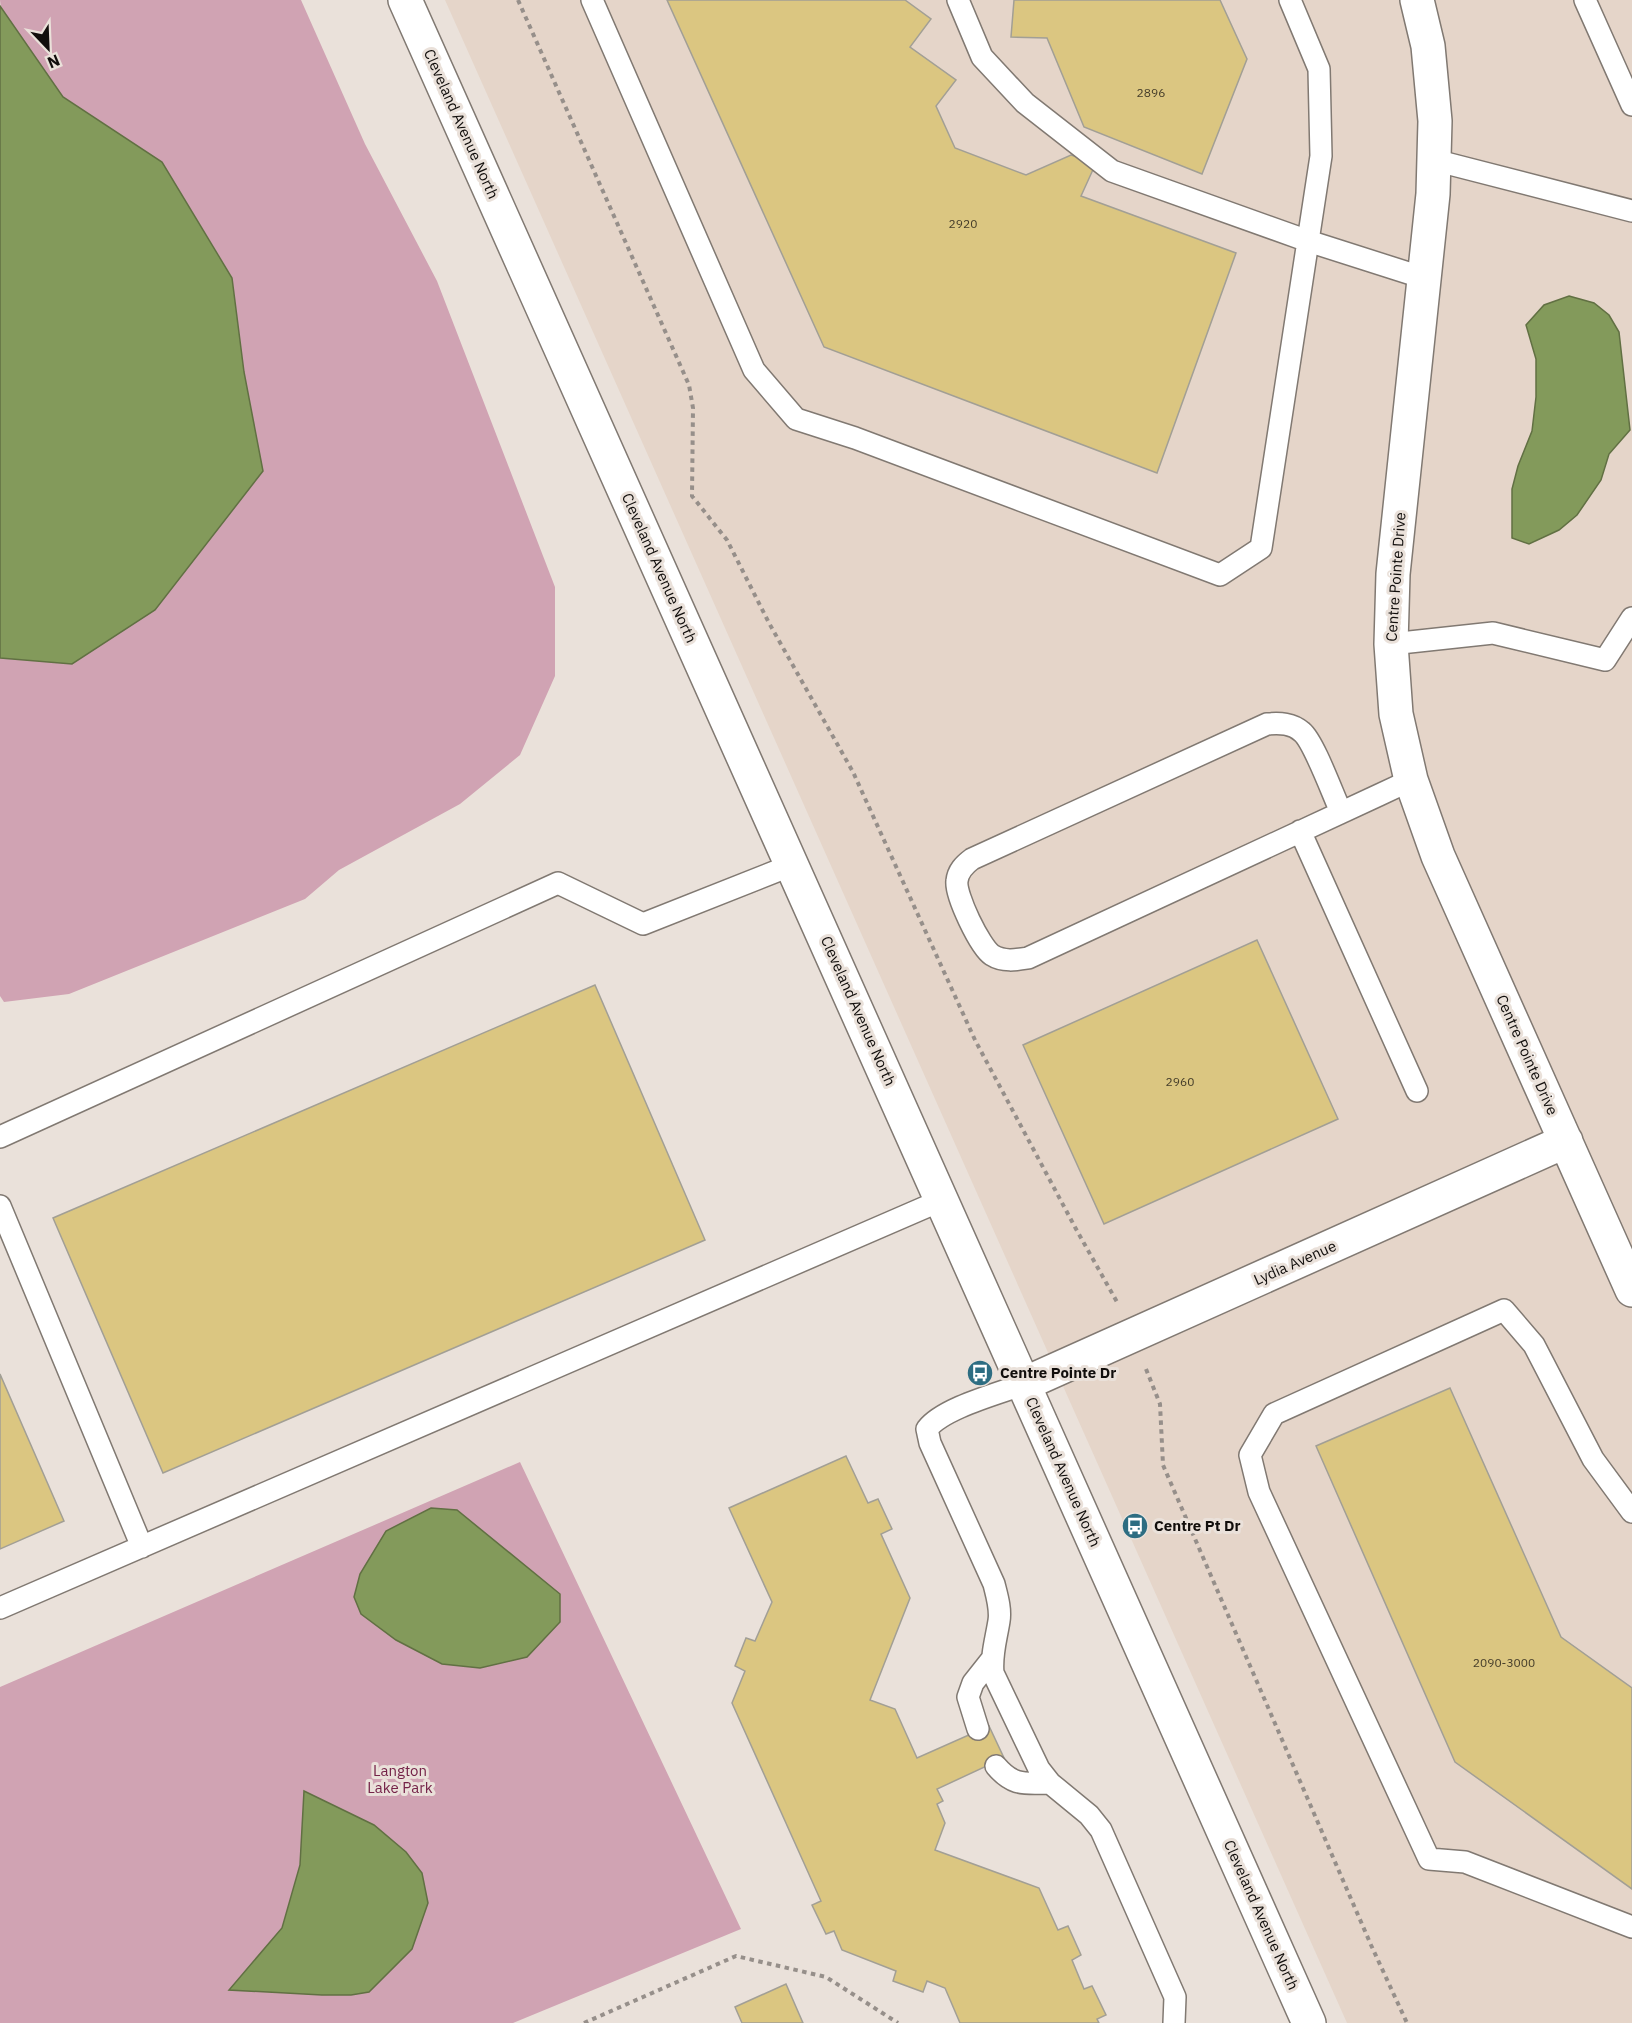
<svg xmlns="http://www.w3.org/2000/svg" width="1632" height="2023" font-family="'IBM Plex Sans',sans-serif">
	<rect width="100%" height="100%" fill="#eae1da"/>
	<path fill="#e5d5c9" d="M445 0H1632V2023H1347Z"/>
	<path fill="#d0a3b3" d="M0 0H301L365 144 437 281 555 587V676L520 755 460 804 339 870 305 899 69 994 4 1002 0 996V658L72 664 244 372 232 277 162 162 63 97 1 9Z
		M520 1462 741 1929 513 2023H0V1687Z"/>
	<path fill="#839a5b" stroke="#617043" stroke-width="1.5" d="M0 6 63 97 162 162 232 278 244 372 263 471 155 610 72 664 0 658Z
		M1569 296 1594 303 1609 315 1619 332 1630 430 1609 454 1601 480 1577 515 1559 530 1529 544 1512 538V489L1518 466 1532 431 1536 397V359L1526 325 1544 305Z
		M431 1508 457 1510 560 1594V1622L527 1657 480 1668 442 1664 396 1640 361 1614 354 1597 360 1574 386 1531Z
		M304 1791 374 1825 406 1852 422 1873 428 1903 412 1949 369 1992 351 1995H322L229 1990 282 1928 300 1865Z"/>
	<path fill="#dbc681" stroke="#a29f95" stroke-width="1.5" d="M667 0H905L931 19 910 47 956 80 936 106 955 148 1026 175 1071 155 1096 163 1081 196 1236 253 1157 473 824 347Z
		M1014 0H1220L1247 59 1202 174 1084 127 1047 38 1011 37Z
		M1257 940 1338 1119 1104 1224 1023 1045Z
		M595 985 705 1240 163 1473 53 1218Z
		M0 1374 64 1521 0 1549Z
		M1450 1388 1561 1637 1632 1688V1889L1455 1762 1316 1446Z
		M846 1456 868 1503 878 1499 892 1529 881 1534 910 1598 870 1700 895 1709 917 1758 989 1726 1004 1758 937 1789 943 1801 937 1804 945 1823 935 1850 1039 1888 1058 1930 1068 1926 1081 1955 1072 1960 1084 1989 1092 1986 1106 2015 1097 2019 1099 2023H960L945 1988 927 1981 923 1992 893 1981 896 1971 842 1950 834 1931 826 1934 812 1905 821 1901 732 1703 745 1671 735 1666 746 1638 755 1641 772 1602 729 1508Z
		M786 1984 803 2023H742L735 2007Z"/>
	<g fill="none" stroke-linecap="round" stroke-linejoin="round">
		<defs>
			<path id="lane" d="M592 0 754 370 796 419 855 438 1220 575 1261 548 1321 156 1319 69 1290 0
				M958 0 982 57 1025 103 1112 171 1308 241 1424 278
				M1585 0 1632 105
				M1434 160 1632 211
				M1391 644 1493 633 1605 660 1632 618
				M1341 812C1333 795 1314 742 1302 732 1292 723 1280 723 1267 724L972 859C964 865 958 871 957 881 955 895 980 947 992 955 1003 962 1016 960 1028 958L1379 795 1411 780
				M1300 831 1417 1091
				M0 1137 558 883 643 924 792 865
				M0 1206 142 1547
				M1024 1384C997 1394 943 1408 927 1429L930 1443 994 1584C997 1596 1001 1609 999 1621 996 1640 991 1655 993 1673L1039 1769 1050 1783 1089 1815 1101 1830 1175 1997 1174 2023
				M1632 1512 1593 1459 1534 1345 1504 1310 1274 1414 1250 1455 1259 1492 1429 1859 1465 1862 1632 1927
				M0 1608 942 1200
				M978 1729 968 1697 973 1683 992 1659
				M996 1766C1014 1787 1025 1783 1050 1783"/>
			<path id="secondary" d="M405 0 1309 2023
				M1417 0 1428 46 1435 121 1433 194 1393 574 1391 644 1396 714 1411 780 1438 856 1632 1290
				M1024 1384 1566 1141"/>
		</defs>
		<use href="#lane" stroke="#817972" stroke-width="24"/>
		<use href="#secondary" stroke="#817972" stroke-width="36"/>
		<path stroke="#968f8a" stroke-width="4" stroke-dasharray="4.5 4.5" stroke-linecap="butt" d="M518 0 689 385 693 408 692 496 727 540 769 623 853 772 975 1040 1076 1229 1117 1302
			M1146 1369 1160 1404 1163 1465 1371 1945 1407 2023
			M584 2023 736 1956 826 1977 898 2023"/>
		<use href="#lane" stroke="#fff" stroke-width="21"/>
		<use href="#secondary" stroke="#fff" stroke-width="33"/>
	</g>
	<defs>
		<symbol id="bus-disc" viewBox="-11 -11 22 22"><circle r="9.5" fill="#2d6d82" stroke="#eae1da"/><path d="M-5-6H5V4H4V6H2V4H-2V6H-4V4H-5ZM-3.5-4V0h7V-4ZM-3.5 1.2v1.5H-2V1.2ZM2 1.2v1.5H3.5V1.2Z" fill="#fff"/></symbol>
	</defs>
	<g fill-rule="evenodd">
		<use href="#bus-disc" x="965" y="1358" width="30" height="30"/>
		<use href="#bus-disc" x="1120" y="1511" width="30" height="30"/>
	</g>
	<g text-anchor="middle" stroke-width="6" stroke-linejoin="round" paint-order="stroke">
		<g font-size="12" fill="#443c29">
			<text x="1151" y="97">2896</text>
			<text x="963" y="228">2920</text>
			<text x="1180" y="1086">2960</text>
			<text x="1504" y="1667">2090-3000</text>
		</g>
		<g font-size="15" fill="#110e0c" stroke="#eae1da">
			<text transform="translate(461 124) rotate(66)" y="5">Cleveland Avenue North</text>
			<text transform="translate(659 568) rotate(66)" y="5">Cleveland Avenue North</text>
			<text transform="translate(1396 577) rotate(-86)" y="5">Centre Pointe Drive</text>
			<text transform="translate(858 1011) rotate(66)" y="5">Cleveland Avenue North</text>
			<text transform="translate(1527 1055) rotate(66)" y="5">Centre Pointe Drive</text>
			<text transform="translate(1295 1263) rotate(-24)" y="5">Lydia Avenue</text>
			<text transform="translate(1063 1472) rotate(66)" y="5">Cleveland Avenue North</text>
			<text transform="translate(1261 1915) rotate(66)" y="5">Cleveland Avenue North</text>
		</g>
		<g font-size="15" font-weight="bold" fill="#110e0c" stroke="#eae1da" text-anchor="start">
			<text x="1000" y="1378">Centre Pointe Dr</text>
			<text x="1154" y="1531">Centre Pt Dr</text>
		</g>
		<g font-size="15" fill="#742248" stroke="#eae1da">
			<text x="400" y="1776">Langton<tspan x="400" dy="17">Lake Park</tspan></text>
		</g>
	</g>
	<g transform="translate(48 48) rotate(157)" stroke="#eae1da" stroke-width="4.5" paint-order="stroke">
	<path d="M0-4.5L10 22L0 15L-10 22Z" fill="#110e0c"/>
	<text y="-9" font-size="16" font-weight="bold" text-anchor="middle" fill="#110e0c">N</text>
	</g>
</svg>
